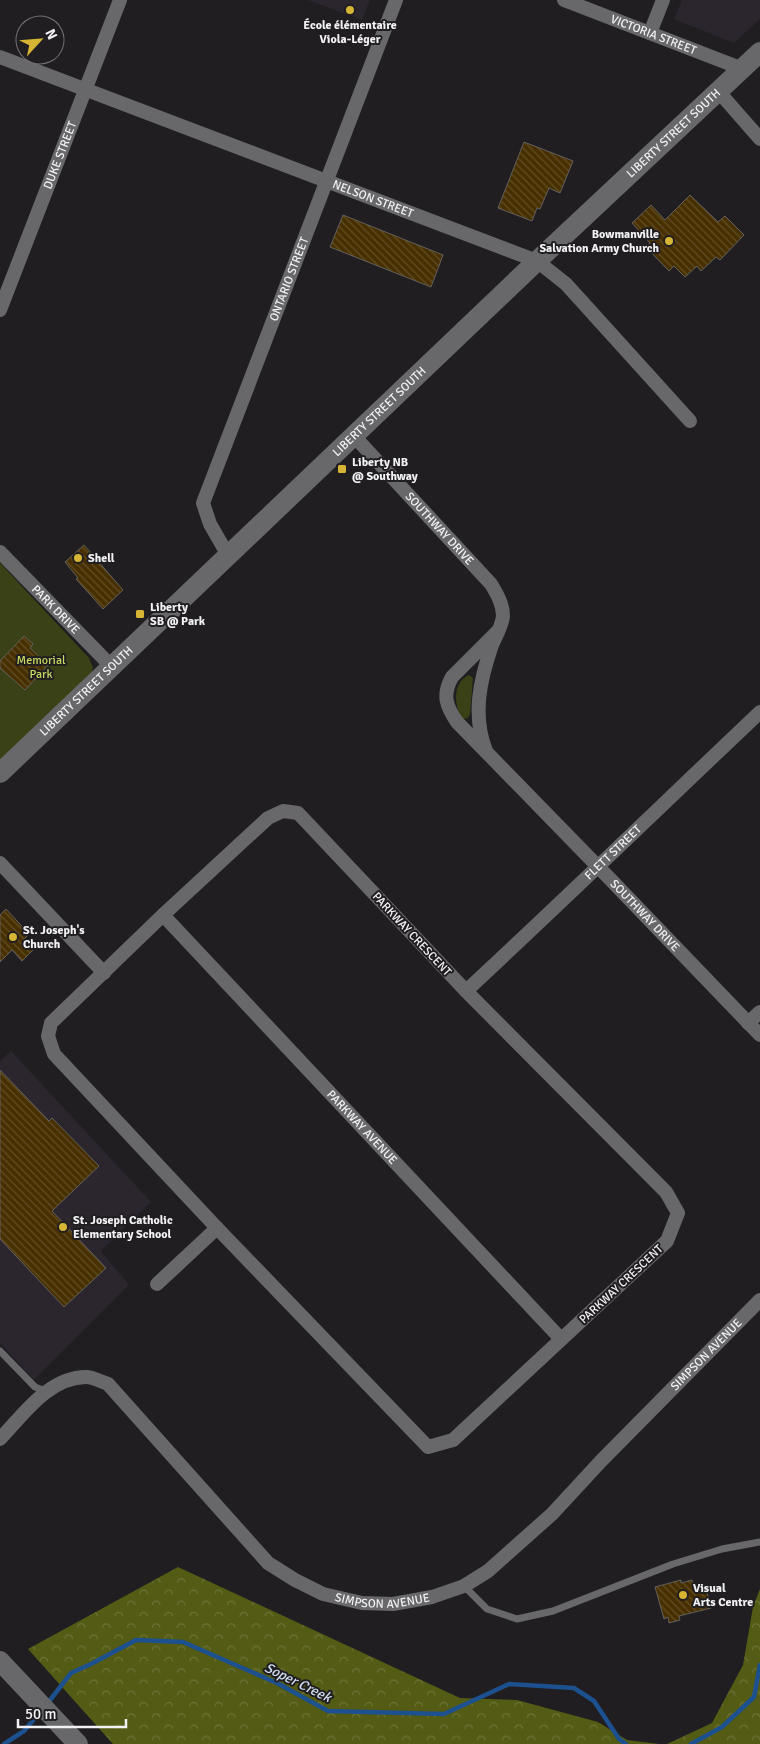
<svg xmlns="http://www.w3.org/2000/svg" width="760" height="1744" font-family="Signika,sans-serif">
	<defs>
		<pattern id="forest-crowns" width="20" height="18" patternUnits="userSpaceOnUse" patternTransform="scale(1.25)"><rect width="20" height="18" fill="#535b14"/><path d="M2 6a3 3 0 1 1 6 0M12 15a3 3 0 1 1 6 0" fill="none" stroke="#6c7337"/></pattern>
		<pattern id="building-back-hatch" width="6" height="6" patternUnits="userSpaceOnUse" patternTransform="scale(1.25)"><rect width="6" height="6" fill="#472f00"/><path d="M-1 5l2 2M0 0l6 6M5-1l2 2" fill="none" stroke="#624e26"/></pattern>
	</defs>
	<rect width="100%" height="100%" fill="#201e20"/>
	<path fill="#2b262d" d="M308 0H370L362 20Z
		M682 0H760V19L734 43 674 19Z
		M11 1051 151 1202 101 1251 129 1285 34 1380 0 1343V1061Z"/>
	<path fill="#3b4116" d="M0 563 89 658 93 668 90 676 0 762Z
		M469 675 473 678 470 714 468 718 462 719C454 705 452 683 469 675Z"/>
	<path fill="url(#forest-crowns)" d="M178 1567 460 1698 517 1700 598 1722 627 1740 659 1744H113L28 1649Z
		M760 1589V1744H667L712 1723 743 1665 753 1607Z"/>
	<g fill="none" stroke-linecap="round" stroke-linejoin="round">
		<path stroke="#1d508e" stroke-width="4.5" d="M47 1704 71 1673 91 1664 136 1640 183 1642 277 1683 328 1711 444 1714 509 1684 574 1688 594 1701 619 1739 626 1744
			M4 1744 24 1731 40 1712
			M691 1744 722 1727 754 1697 760 1665"/>
	</g>
	<path fill="url(#building-back-hatch)" stroke="#62615e" d="M524 142 573 161 560 193 549 188 540 209 537 208 532 221 498 208Z
		M690 195 718 222 725 216 744 235 720 260 716 257 701 271 697 266 685 277 674 266 669 271 646 247 650 243 632 223 651 205 665 220Z
		M343 215 443 255 431 287 330 247Z
		M84 545 123 590 103 609 76 579 78 578 65 562Z
		M24 636 33 644 30 648 48 665 25 690 0 668V661Z
		M6 909 29 934 23 940 33 950 22 961 12 950 0 962V915Z
		M0 1070 49 1121 52 1118 99 1166 52 1211 106 1268 64 1307 0 1239Z
		M681 1580V1583L692 1580 694 1587 705 1584 711 1608 679 1616 680 1620 669 1623 668 1617 664 1619 655 1587Z"/>
	<g fill="none" stroke-linecap="round" stroke-linejoin="round">
		<path stroke="#686769" stroke-width="7" d="M0 1351 35 1387 46 1391
			M464 1586 487 1609 517 1619 553 1611 673 1564 722 1549 760 1542"/>
		<g stroke="#686769" stroke-width="14">
			<path id="s1" d="M564 0 743 69"/>
			<path d="M650 33 663 0"/>
			<path id="s2" d="M0 57 537 261 566 284 690 421"/>
			<path d="M718 91 760 139"/>
			<path id="s3" d="M0 310 120 0"/>
			<path id="s4" d="M354 436 491 584C497 594 503 604 503 616 502 626 496 636 492 645 480 680 472 715 486 751"/>
			<path id="s5" d="M0 552 112 667"/>
			<path id="s6" d="M229 557 210 524 203 503 396 0"/>
			<path id="s7" d="M497 632 452 677C442 695 446 706 457 722L612 881 760 1035"/>
			<path d="M283 811 298 813 466 991 666 1192 678 1213 667 1241 453 1440 428 1447 217 1228 54 1054 48 1036 51 1023 163 915 268 818Z"/>
			<path d="M0 863 104 973"/>
			<path id="s8" d="M163 915 561 1339"/>
			<path id="s9" d="M466 991C565 899 662 805 760 712"/>
			<path d="M748 1023 760 1012"/>
			<path d="M157 1284 217 1228"/>
			<path id="s10" d="M0 1439C23 1415 49 1377 86 1377 93 1377 102 1382 108 1384L268 1563 295 1580 323 1594 362 1603 393 1604 432 1597 464 1586 488 1571 552 1514 601 1461 760 1300"/>
		</g>
		<g stroke="#686769" stroke-width="20">
			<path id="s11" d="M0 773 537 261 760 52"/>
			<path d="M0 1661 78 1744"/>
		</g>
	</g>
	<g fill="#d6b534" stroke="#201e20" stroke-width="2">
		<circle cx="350" cy="10" r="5"/>
		<circle cx="669" cy="241" r="5"/>
		<rect x="337" y="464" width="10" height="10" rx="2.5"/>
		<circle cx="78" cy="558" r="5"/>
		<rect x="135" y="609" width="10" height="10" rx="2.5"/>
		<circle cx="13" cy="937" r="5"/>
		<circle cx="63" cy="1227" r="5"/>
		<circle cx="683" cy="1595" r="5"/>
	</g>
	<g text-anchor="middle" stroke-width="4" stroke-linejoin="round" paint-order="stroke">
		<g font-size="12" font-weight="bold" fill="#f2f1f3" stroke="#201e20" text-anchor="start">
			<text x="350" y="29" text-anchor="middle">École élémentaire<tspan x="350" dy="14">Viola-Léger</tspan></text>
			<text x="659" y="238" text-anchor="end">Bowmanville<tspan x="659" dy="14">Salvation Army Church</tspan></text>
			<text x="352" y="466">Liberty NB<tspan x="352" dy="14">@ Southway</tspan></text>
			<text x="88" y="562">Shell</text>
			<text x="150" y="611">Liberty<tspan x="150" dy="14">SB @ Park</tspan></text>
			<text x="23" y="934">St. Joseph's<tspan x="23" dy="14">Church</tspan></text>
			<text x="73" y="1224">St. Joseph Catholic<tspan x="73" dy="14">Elementary School</tspan></text>
			<text x="693" y="1592">Visual<tspan x="693" dy="14">Arts Centre</tspan></text>
		</g>
		<g font-size="12" fill="#f2f1f3" stroke="#201e20">
			<text dy="4" stroke="none"><textPath href="#s1" startOffset="96">VICTORIA STREET</textPath></text>
			<text dy="4" stroke="none"><textPath href="#s11" startOffset="929">LIBERTY STREET SOUTH</textPath></text>
			<text dy="4" stroke="none"><textPath href="#s3" startOffset="166">DUKE STREET</textPath></text>
			<text dy="4" stroke="none"><textPath href="#s2" startOffset="399">NELSON STREET</textPath></text>
			<text dy="4" stroke="none"><textPath href="#s6" startOffset="300">ONTARIO STREET</textPath></text>
			<text dy="4" stroke="none"><textPath href="#s11" startOffset="524">LIBERTY STREET SOUTH</textPath></text>
			<text dy="4" stroke="none"><textPath href="#s4" startOffset="126">SOUTHWAY DRIVE</textPath></text>
			<text dy="4" stroke="none"><textPath href="#s5" startOffset="80">PARK DRIVE</textPath></text>
			<text dy="4" stroke="none"><textPath href="#s11" startOffset="119">LIBERTY STREET SOUTH</textPath></text>
			<text dy="4" stroke="none"><textPath href="#s9" startOffset="202">FLETT STREET</textPath></text>
			<text dy="4" stroke="none"><textPath href="#s7" startOffset="382">SOUTHWAY DRIVE</textPath></text>
			<text transform="translate(412 934) rotate(47)" y="4">PARKWAY CRESCENT</text>
			<text dy="4" stroke="none"><textPath href="#s8" startOffset="291">PARKWAY AVENUE</textPath></text>
			<text transform="translate(621 1284) rotate(-43)" y="4">PARKWAY CRESCENT</text>
			<text dy="4" stroke="none"><textPath href="#s10" startOffset="916">SIMPSON AVENUE</textPath></text>
			<text dy="4" stroke="none"><textPath href="#s10" startOffset="496">SIMPSON AVENUE</textPath></text>
		</g>
		<g font-size="12" fill="#cada62" stroke="#201e20">
			<text x="41" y="664">Memorial<tspan x="41" dy="14">Park</tspan></text>
		</g>
		<g font-size="14" font-style="italic" fill="#d0def0" stroke="#201e20">
			<text transform="translate(298 1682) rotate(26)" y="5">Soper Creek</text>
		</g>
	</g>
	<g transform="translate(40 40) rotate(64)"><circle r="24" fill="#201e20" stroke="#747274"/>
	<path d="M0-4L9 19L0 12L-9 19Z" fill="#d6b534"/>
	<text y="-8" font-size="14" font-weight="bold" text-anchor="middle" fill="#f2f1f3">N</text>
	</g>
	<path d="M18 1719v8h108v-8" fill="none" stroke="#f2f1f3" stroke-width="2.5"/>
	<text x="25" y="1719" font-size="15" fill="#f2f1f3" stroke="#201e20" stroke-width="4" paint-order="stroke">50 m</text>
</svg>
